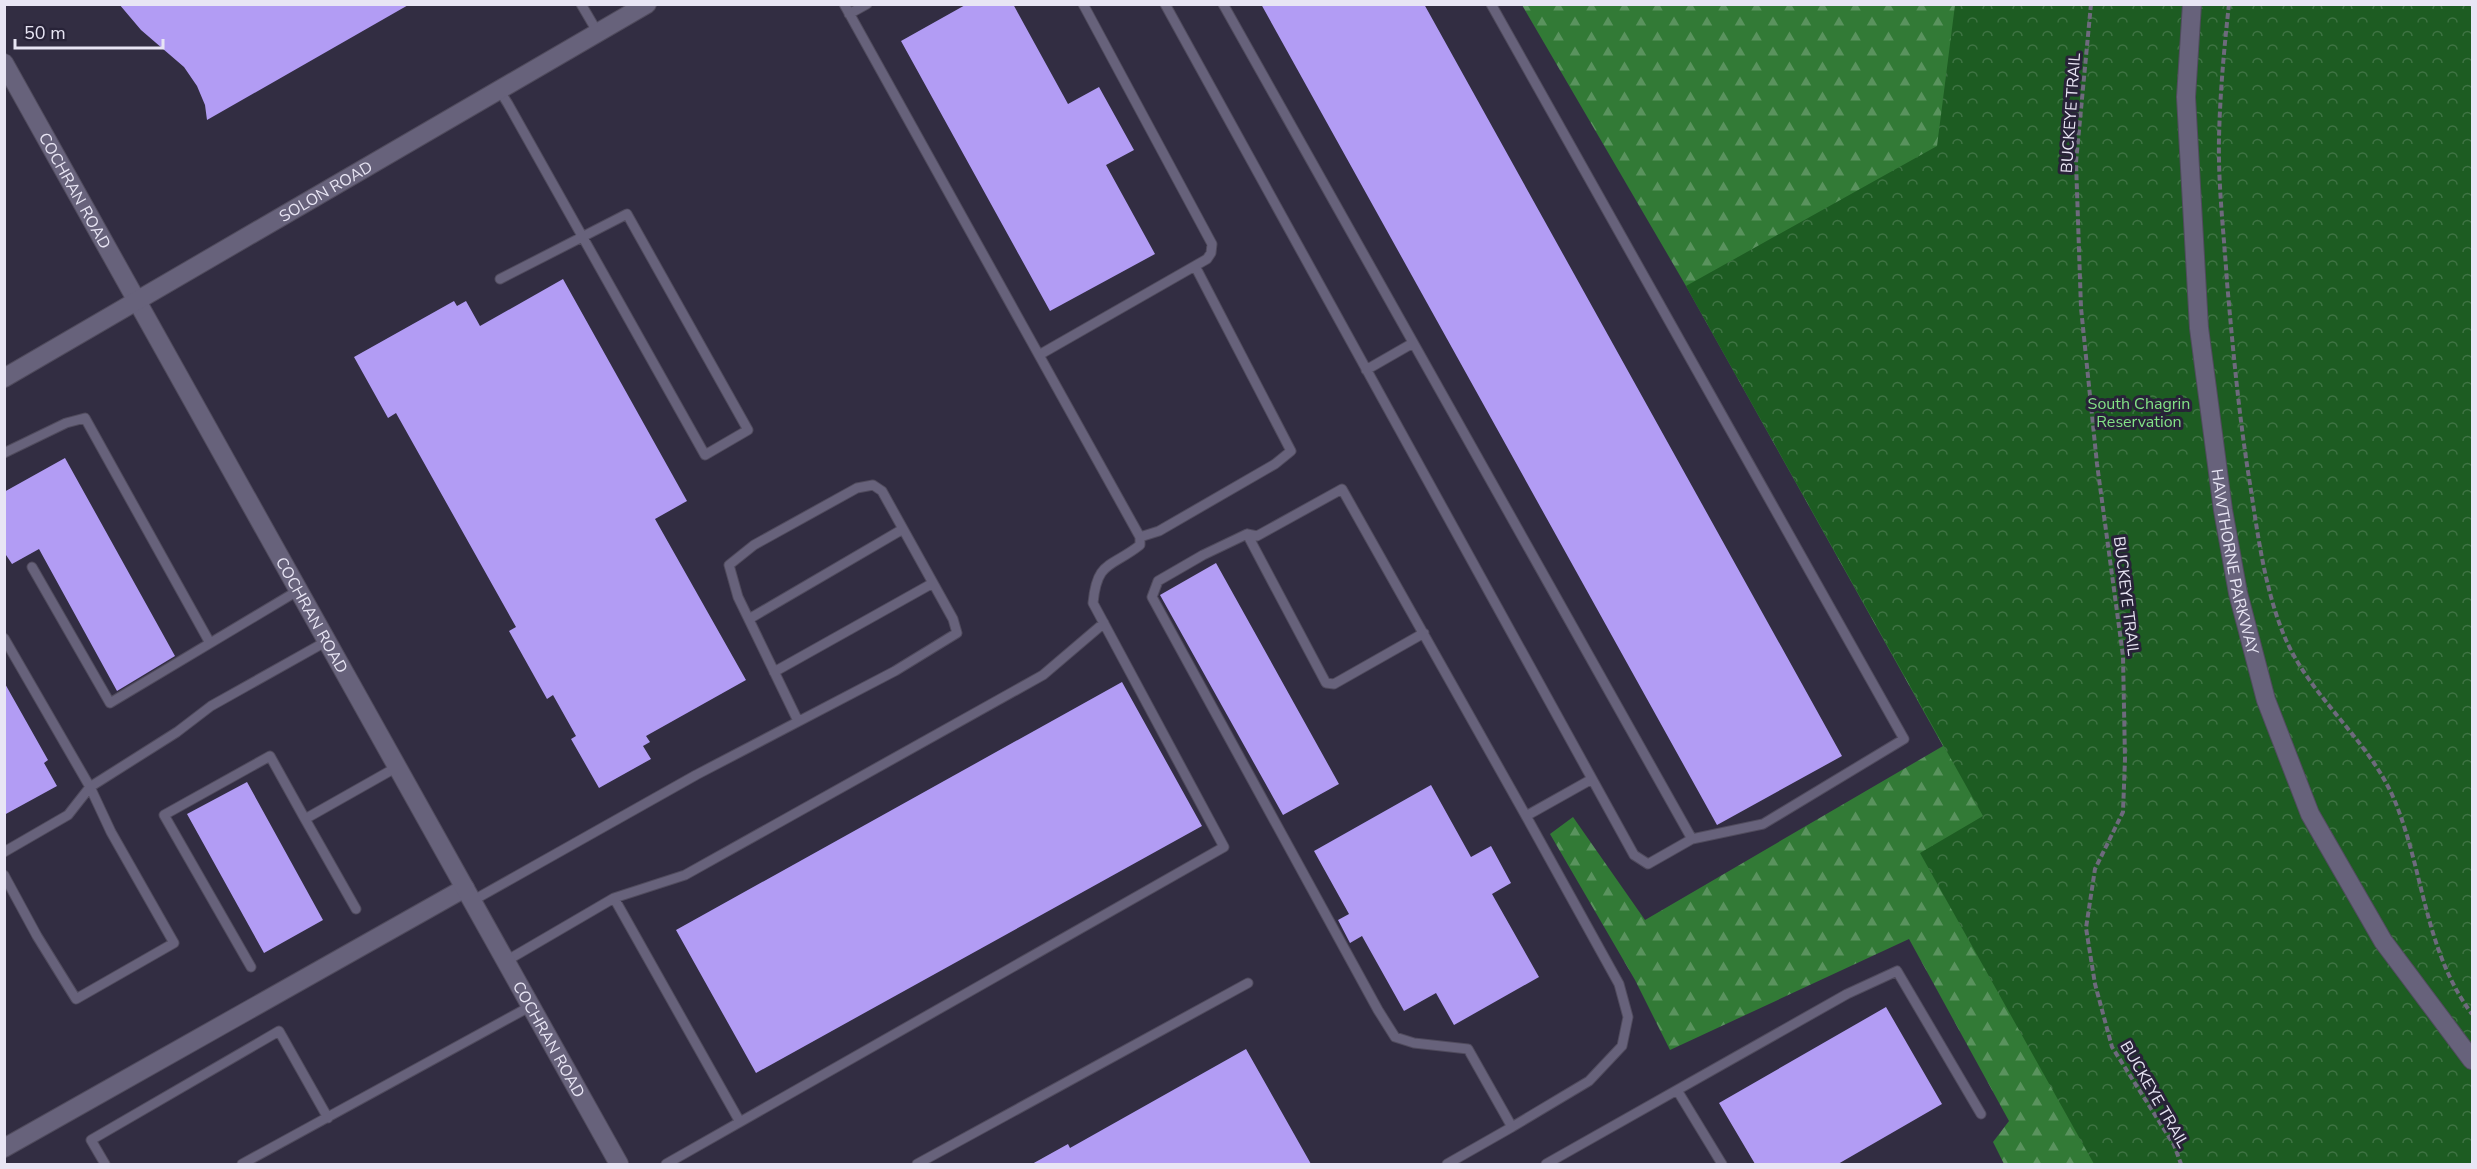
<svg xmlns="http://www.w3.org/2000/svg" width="2477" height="1169" font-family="'Nunito Sans',sans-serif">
	<defs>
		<pattern id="forest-firs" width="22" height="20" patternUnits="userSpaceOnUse" patternTransform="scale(1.5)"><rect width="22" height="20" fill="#327a36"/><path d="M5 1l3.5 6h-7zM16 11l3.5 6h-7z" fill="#5a935e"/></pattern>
		<pattern id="park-crowns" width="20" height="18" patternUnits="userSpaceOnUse" patternTransform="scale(1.5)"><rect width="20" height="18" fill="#1d5c22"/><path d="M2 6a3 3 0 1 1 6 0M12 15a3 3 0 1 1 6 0" fill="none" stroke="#3e7343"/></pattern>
	</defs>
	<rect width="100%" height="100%" fill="#322d42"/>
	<path fill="url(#forest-firs)" d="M1522 5H2192L2472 1164H2004L1993 1142 2009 1121 1909 939 1670 1050 1635 980 1550 834 1573 817 1645 920 1943 746 1686 286Z"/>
	<path fill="url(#park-crowns)" d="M1955 5H2472V1164H2094L1920 853 1983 816 1686 286 1937 146Z"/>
	<path fill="#b29cf4" d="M119 4H410L207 120 205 105 197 86 184 67 141 30Z
		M967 4H1013L1068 104 1099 87 1134 150 1106 165 1155 254 1050 311 901 41Z
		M1261 4H1424L1842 756 1717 825Z
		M563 279 687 501 655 519 746 680 646 736 650 742 643 746 651 759 599 788 571 739 576 736 553 695 547 699 509 631 516 627 396 413 388 418 354 357 454 301 457 306 466 301 480 326Z
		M65 458 175 656 117 691 39 549 12 564 4 552V492Z
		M1216 563 1339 784 1283 815 1160 595Z
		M4 682 48 760 44 763 57 786 4 815Z
		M1122 682 1202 826 756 1073 676 930Z
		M247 782 323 920 264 953 187 814Z
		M1431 785 1471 857 1491 846 1511 883 1492 894 1539 977 1454 1025 1436 993 1404 1011 1362 936 1350 943 1338 920 1349 914 1314 851Z
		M1886 1007 1942 1104 1838 1164H1755L1719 1103Z
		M1246 1049 1311 1164H1032L1068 1144 1070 1148Z"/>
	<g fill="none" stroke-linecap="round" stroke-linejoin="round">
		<defs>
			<path id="service" d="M581 4 598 33
				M1165 4 1634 855 1648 864 1692 839 1223 4
				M1491 4 1904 739 1763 824 1692 839
				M849 14 867 4
				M500 91 508 104 705 455 748 430 627 214 500 279
				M1039 355 1207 259 1211 253 1212 244 1083 4
				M1366 370 1413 343
				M4 453 66 423 85 418 210 643
				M1247 534 1326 683 1334 684 1424 633
				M1140 537 1159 531 1275 464 1291 451 1195 266
				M32 567 110 703 299 590
				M749 619 903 529
				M4 638 90 787 111 832 174 943 76 999 37 936 4 875
				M774 672 933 583
				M1526 816 1619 984 1628 1017 1622 1046 1589 1081 1512 1127 1468 1049 1414 1043 1395 1037 1378 1010 1152 597 1158 581 1203 555 1247 534 1257 536 1342 489 1526 816 1592 779
				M305 819 356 909
				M4 852 68 815 90 787 177 732 211 706 327 641
				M614 898 740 1122
				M472 901 696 775 895 671 957 633 953 619 882 491 873 485 857 488 754 545 729 565 738 597 798 721
				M506 961 614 898 685 875 1043 675 1104 623
				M251 967 164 815 270 756 305 819 397 767
				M1677 1090 1722 1164
				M105 1164 91 1140 279 1031 328 1118
				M242 1164 531 1006
				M666 1164 1224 847 1093 603C1097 560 1111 568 1140 545V537L844 4
				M917 1164 1248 983
				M1447 1164 1512 1127
				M1546 1164 1847 994 1897 971 1981 1114"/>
			<path id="minor" d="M4 1148 465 888"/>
			<g id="tertiary">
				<path id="s1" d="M2192 4 2186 97 2199 328 2223 510 2238 593 2266 700 2310 814 2383 941 2472 1060"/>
				<path id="s2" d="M4 63 619 1164"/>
				<path id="s3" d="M4 378 647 4"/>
			</g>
		</defs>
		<use href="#service" stroke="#504b5d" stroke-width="11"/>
		<use href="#minor" stroke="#504b5d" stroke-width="20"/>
		<use href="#tertiary" stroke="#504b5d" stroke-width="20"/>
		<path stroke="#6e6a7d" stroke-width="4" stroke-dasharray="6 3" stroke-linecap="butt" d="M2091 4 2076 162 2081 308 2097 464 2123 656 2125 759 2123 812 2095 869 2086 928 2095 984 2112 1047 2174 1145 2181 1164
			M2229 4C2224 49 2220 94 2219 138 2218 186 2224 234 2227 282 2233 350 2239 417 2250 484 2258 536 2265 592 2286 640 2313 700 2368 739 2394 799 2424 870 2424 950 2472 1014"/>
		<use href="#service" stroke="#67627b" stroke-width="9"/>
		<use href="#minor" stroke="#67627b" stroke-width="18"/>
		<use href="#tertiary" stroke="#67627b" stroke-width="18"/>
	</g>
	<g text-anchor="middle" stroke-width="6" stroke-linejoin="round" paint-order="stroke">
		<g font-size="16" fill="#e8e5f4" stroke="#282338">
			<text transform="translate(2070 113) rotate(-86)" y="6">BUCKEYE TRAIL</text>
			<text dy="6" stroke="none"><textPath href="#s2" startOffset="146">COCHRAN ROAD</textPath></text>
			<text dy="6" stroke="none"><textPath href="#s3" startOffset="372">SOLON ROAD</textPath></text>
			<text dy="6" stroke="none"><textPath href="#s1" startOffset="561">HAWTHORNE PARKWAY</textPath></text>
			<text transform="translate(2127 596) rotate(83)" y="6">BUCKEYE TRAIL</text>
			<text dy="6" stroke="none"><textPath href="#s2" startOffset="632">COCHRAN ROAD</textPath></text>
			<text dy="6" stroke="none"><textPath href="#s2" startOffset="1118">COCHRAN ROAD</textPath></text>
			<text transform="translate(2155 1094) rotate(60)" y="6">BUCKEYE TRAIL</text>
		</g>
		<g font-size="16" fill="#83e286" stroke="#282338">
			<text x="2139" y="409">South Chagrin<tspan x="2139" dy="18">Reservation</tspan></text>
		</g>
	</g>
	<rect width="2477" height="1169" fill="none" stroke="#e8e5f4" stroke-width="12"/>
	<path d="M15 39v9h148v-9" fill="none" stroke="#e8e5f4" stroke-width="3"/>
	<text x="24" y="39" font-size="18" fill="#e8e5f4" stroke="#282338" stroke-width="4.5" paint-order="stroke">50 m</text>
</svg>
